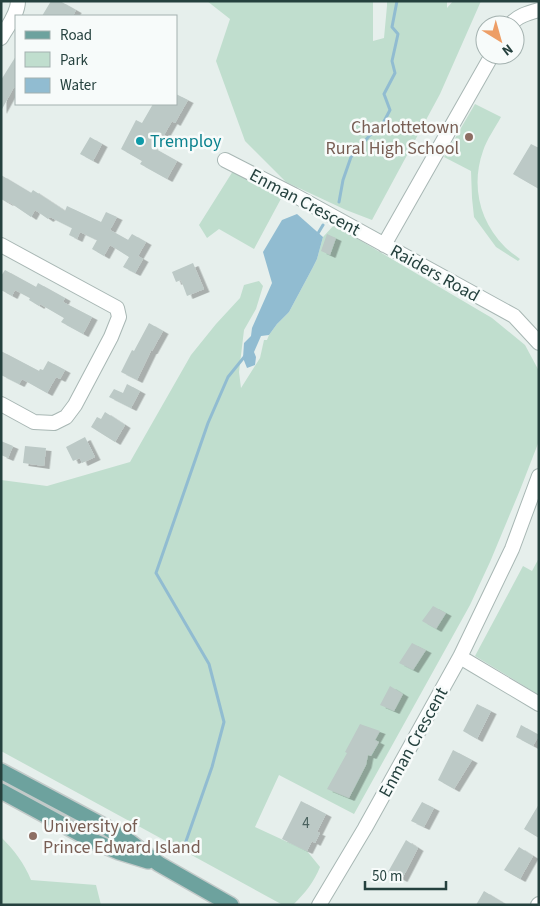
<svg xmlns="http://www.w3.org/2000/svg" width="540" height="906" font-family="'Source Sans 3',sans-serif">
	<defs>
		<filter id="shadow"><feDropShadow dx="5.5" dy="3" stdDeviation="0" flood-color="#0004"/></filter>
	</defs>
	<rect width="100%" height="100%" fill="#e6efec"/>
	<path fill="#c0dece" d="M207 1H373V41L384 38 387 6V1H447V8L453 1H481L440 94 372 220 346 210 286 182 245 141 216 61 230 19Z
		M475 104 501 117C495 128 487 139 483 151 471 185 479 221 505 247 509 251 515 255 520 259L518 261 496 247 474 217 472 198 471 171 444 157Z
		M233 171 283 195 254 249 219 229 207 238 199 225Z
		M334 225 492 318 525 345 539 371V441L520 490 490 562 470 605 354 814 279 775 255 827 307 851 320 867C314 882 305 893 293 905L281 904 1 751V480L47 486 130 462 191 355 216 324 240 298 244 285 259 281 263 286 256 309 244 330 239 372 241 388 260 358 264 340H267L269 335 277 324 289 312 312 269 317 259 323 237Z
		M539 558V695L475 656 523 566 532 571Z
		M1 837C14 850 24 863 31 880L96 885 101 905H1Z"/>
	<path fill="#91bcd1" d="M297 214 323 237 317 259 312 269 289 312 277 324 269 335 261 336 254 352 256 357 255 365 247 368 243 358 244 343 251 336 252 328 272 283 263 252 282 220Z"/>
	<g fill="none" stroke-linecap="round" stroke-linejoin="round">
		<path stroke="#91bcd1" stroke-width="3" d="M339 202 343 180 351 157 370 135 381 127 390 110 384 94 395 73 392 61 398 34 392 27 397 1
			M317 235 323 225
			M185 844 212 767 224 722 209 664 156 573 208 423 228 377 245 356"/>
	</g>
	<path fill="#bcc9c6" filter="url(#shadow)" d="M51 1H60L76 10 73 16H42Z
		M16 56V89L14 87 1 111V80Z
		M176 94 188 100 175 123 172 121 164 135 160 133 152 147 177 161 167 179 140 164 142 161 121 149 136 120 142 123 153 104H176Z
		M90 137 102 144 93 161 80 154Z
		M531 144 539 148V189L513 174Z
		M1 175 31 193 33 190 65 211 67 206 101 222 106 212 117 217 110 230 128 240 132 234 146 242 138 256 143 259 135 273 123 267 129 257 110 245 104 256 92 249 97 240 80 232 77 239 69 235 72 228 50 217 48 219 35 210 31 217 9 202 8 203 1 199Z
		M327 234 336 238 330 255 321 251Z
		M193 263 204 289 187 296 181 280 176 282 172 272Z
		M5 270 36 287 38 283 65 298 63 302 92 317 83 334 61 322 64 318 40 304 39 306 29 300 30 298 15 290 12 296 1 290V276Z
		M149 323 163 331 152 351H151L137 380 121 372 132 350 134 351Z
		M1 351 39 371 40 369 43 370 48 361 65 370 60 379 56 377 47 393 22 379 19 384 1 375Z
		M127 384 140 391 131 408 109 397 114 389 123 393Z
		M105 412 125 425 115 442 91 427 97 417 101 419Z
		M85 437 95 457 82 463 80 458 73 461 66 447Z
		M1 441 13 446 8 458 1 455Z
		M25 446 46 448 44 466 23 463Z
		M433 606 446 613 436 629 422 621Z
		M412 643 426 650 413 670 399 663Z
		M390 686 403 694 394 711 380 705Z
		M477 704 491 711 477 739 463 731Z
		M360 724 380 731 375 740 379 742 371 756 368 755 366 765 349 798 327 789 347 753 345 752Z
		M521 725 539 735 533 746 516 737Z
		M453 750 472 760 454 789 438 780Z
		M301 801 326 814 317 832 320 833 315 843 312 841 307 851 282 839Z
		M422 802 434 808 424 827 411 821Z
		M539 804V838L524 829Z
		M406 840 418 848 402 879 388 872Z
		M519 847 533 856 520 879 504 870Z
		M484 891 507 905H476Z"/>
	<g fill="none" stroke-linecap="round" stroke-linejoin="round">
		<defs>
			<path id="minor" d="M510 25C517 16 528 13 539 10
				M1 38C7 27 18 14 18 1
				M225 160 294 195 514 316 539 343
				M1 245 117 308 119 317 111 337 75 405 66 417 54 423 34 422 1 404
				M384 245 492 55
				M460 657 539 704
				M319 905 365 828 460 657 512 549 539 476
				M538 905 539 904"/>
			<path id="major" d="M1 771 104 826 130 842 159 864 231 905
				M1 791 93 841 119 852 148 861"/>
		</defs>
		<use href="#minor" stroke="#a8b7b4" stroke-width="16"/>
		<use href="#major" stroke="#c2cac9" stroke-width="18"/>
		<use href="#minor" stroke="#fff" stroke-width="14"/>
		<use href="#major" stroke="#6da29e" stroke-width="15"/>
	</g>
	<g fill="#8d6e63" stroke="#f7fbfa" stroke-width="2">
		<circle cx="469" cy="137" r="5"/>
		<circle cx="33" cy="836" r="5"/>
	</g>
	<circle fill="#0f9aa8" stroke="#f7fbfa" stroke-width="2" cx="140" cy="141" r="5"/>
	<g text-anchor="middle" stroke-width="5" stroke-linejoin="round" paint-order="stroke">
		<g font-size="15" fill="#4b6360">
			<text x="306" y="828">4</text>
		</g>
		<g font-size="18" fill="#785e54" stroke="#f7fbfa" text-anchor="end">
			<text x="459" y="133">Charlottetown<tspan x="459" dy="21">Rural High School</tspan></text>
			<text x="43" y="832" text-anchor="start">University of<tspan x="43" dy="21">Prince Edward Island</tspan></text>
		</g>
		<g font-size="18" fill="#0d838f" stroke="#f7fbfa" text-anchor="start">
			<text x="150" y="147">Tremploy</text>
		</g>
		<g font-size="18" fill="#25413e" stroke="#f7fbfa">
			<text transform="translate(305 202) rotate(28)" y="6">Enman Crescent</text>
			<text transform="translate(435 273) rotate(29)" y="6">Raiders Road</text>
			<text transform="translate(413 742) rotate(-61)" y="6">Enman Crescent</text>
		</g>
	</g>
	<rect width="540" height="906" fill="none" stroke="#25413e" stroke-width="5"/>
	<rect x="15" y="15" width="162" height="90" fill="#f7fbfa" stroke="#a3b1af"/>
	<rect x="25" y="31" width="25" height="8" fill="#6da29e" stroke="#a3b1af"/>
	<text x="60" y="40" font-size="15" fill="#25413e">Road</text>
	<rect x="25" y="52" width="25" height="15" fill="#c0dece" stroke="#a3b1af"/>
	<text x="60" y="65" font-size="15" fill="#25413e">Park</text>
	<rect x="25" y="78" width="25" height="15" fill="#91bcd1" stroke="#a3b1af"/>
	<text x="60" y="90" font-size="15" fill="#25413e">Water</text>
	<g transform="translate(500 40) rotate(143)"><circle r="24" fill="#f7fbfa" stroke="#a3b1af"/>
	<path d="M0-4L9 19L0 12L-9 19Z" fill="#ed9e66"/>
	<text y="-8" font-size="14" font-weight="bold" text-anchor="middle" fill="#25413e">N</text>
	</g>
	<path d="M365 881v8h81v-8" fill="none" stroke="#25413e" stroke-width="2.5"/>
	<text x="372" y="881" font-size="15" fill="#25413e" stroke="#f7fbfa" stroke-width="4" paint-order="stroke">50 m</text>
</svg>
